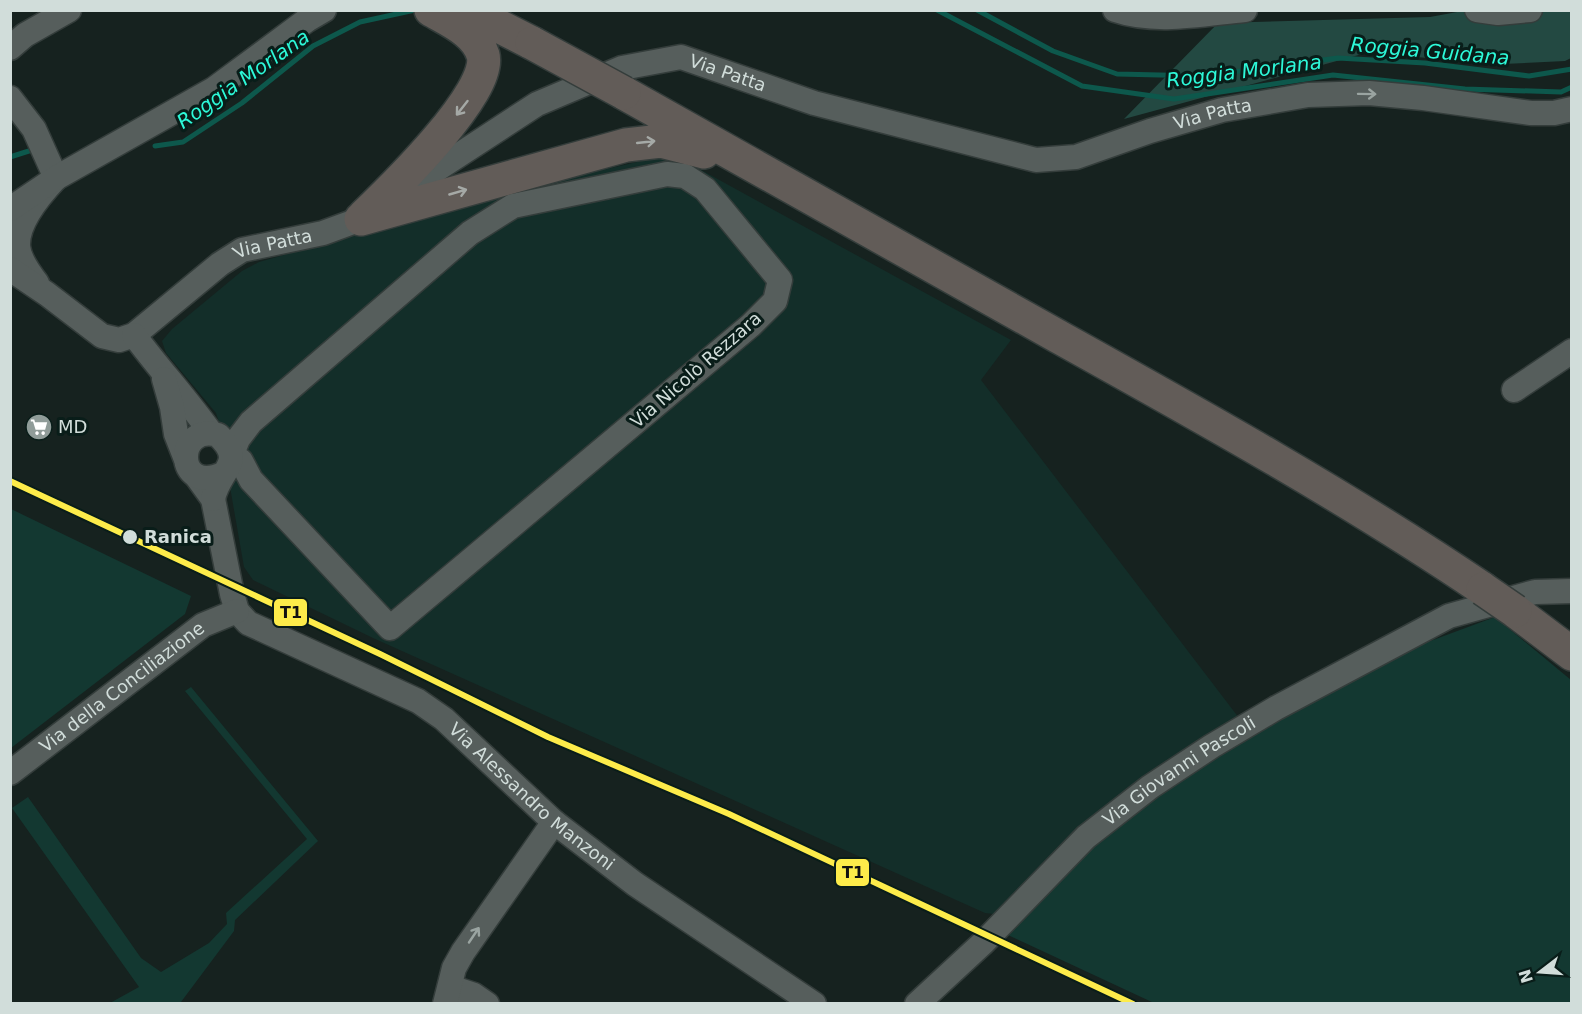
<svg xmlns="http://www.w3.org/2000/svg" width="1582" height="1014" font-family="'DejaVu Sans',sans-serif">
	<rect width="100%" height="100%" fill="#16221f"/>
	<path fill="#132e29" d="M672 154 1011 340 981 380 1252 735 1020 917 985 913 373 638 253 580 244 567 227 470 226 443 216 413 166 353 162 341 172 329 242 271 259 262 502 193Z"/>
	<path fill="#133831" d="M11 509 191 596 185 614 11 748Z
		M1495 617 1571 680V1003H1154L1008 935 1011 928 1020 917 1111 830 1156 796 1252 735 1371 669 1425 643Z
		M191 687 318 841 235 920 234 931 181 1002 182 1003H110L139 987 12 808 28 797 141 958 161 972 209 943 227 924 226 913 307 839 185 691Z"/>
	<path fill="#234942" d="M1468 10 1571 11V58L1565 61 1503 64 1366 53 1124 119 1218 23 1430 17Z"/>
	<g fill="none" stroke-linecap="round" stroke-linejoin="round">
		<path stroke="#0d584c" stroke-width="5" d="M937 10 1082 86 1174 99 1333 75 1465 89 1561 92 1572 87
			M977 10 1053 51 1117 74 1203 76 1338 58 1425 63 1529 76 1572 69
			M155 146 183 142 242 103 313 46 360 22 415 10
			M10 157 32 150"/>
		<defs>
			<g id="minor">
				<path d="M1115 10C1156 24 1203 14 1245 10"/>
				<path d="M1477 10 1498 13 1530 10"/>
				<path d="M10 48 25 35 69 10"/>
				<path d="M10 98 34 129 56 178C40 195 17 222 18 246 19 258 30 274 37 283"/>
				<path d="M667 174 685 176 705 189 780 280 775 301 751 325 390 628 251 480 241 461 232 454 238 439 251 422 470 233 513 206Z"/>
				<path d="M10 209 56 178 214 89 307 20 324 10"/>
				<path id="s1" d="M10 269 47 294 102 336 119 340 134 335 220 264 242 250 323 233 361 219 537 104 622 68 681 57 814 103 1036 160 1076 157 1150 131 1222 110 1308 95 1369 93 1423 98 1531 113H1554L1572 109"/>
				<path d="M134 335C159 369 187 399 211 433"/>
				<path d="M164 379 172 407 176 434 185 457"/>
				<path d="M1514 390 1572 351"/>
				<path id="s2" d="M197 477 213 499 232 594 237 611 248 623 418 701 444 719 554 822 635 884 814 1004"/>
				<path d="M213 499C219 469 247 463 218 435 175 423 174 495 223 474"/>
				<path id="s3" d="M10 773 203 625 237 611"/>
				<path d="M450 987 474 995 487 1004"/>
				<path d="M445 1004 454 968 463 952 554 822"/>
				<path id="s4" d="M917 1004 984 942 1086 837 1150 787 1212 746 1276 708 1449 616 1535 592 1572 591"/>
			</g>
			<path id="highway" d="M467 10 532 43
				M624 93C769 175 914 256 1059 337 1203 417 1347 497 1483 589
				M364 216C391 190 493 91 483 55 476 32 450 21 431 10
				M361 219 626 145 661 141 704 152
				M1515 611 1572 654"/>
		</defs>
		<use href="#minor" stroke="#343d3b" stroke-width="27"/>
		<use href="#highway" stroke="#343d3b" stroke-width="36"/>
		<use href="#minor" stroke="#565e5c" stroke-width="24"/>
		<use href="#highway" stroke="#625c58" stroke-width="33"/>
		<defs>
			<path id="highway-bridge" d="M532 43 624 93
				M1483 589 1515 611"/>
		</defs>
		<use href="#highway-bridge" stroke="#343d3b" stroke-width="36" stroke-linecap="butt"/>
		<use href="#highway-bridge" stroke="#625c58" stroke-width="33"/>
		<defs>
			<path id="tram-1" d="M10 481 380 654 548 737 729 814 1133 1004"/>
		</defs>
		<use href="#tram-1" stroke="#091d19" stroke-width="10"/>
		<use href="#tram-1" stroke="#fdec4a" stroke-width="6"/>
	</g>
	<defs><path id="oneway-shaft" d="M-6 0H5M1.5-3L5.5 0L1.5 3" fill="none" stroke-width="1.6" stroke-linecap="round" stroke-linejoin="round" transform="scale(1.5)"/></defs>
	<g stroke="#9aa4a1">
		<use href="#oneway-shaft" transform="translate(1367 94) rotate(1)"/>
		<use href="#oneway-shaft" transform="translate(474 935) rotate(-56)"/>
	</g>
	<g stroke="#a5a9a6">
		<use href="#oneway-shaft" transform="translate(462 108) rotate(128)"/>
		<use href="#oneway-shaft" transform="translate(646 142) rotate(-6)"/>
		<use href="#oneway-shaft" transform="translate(458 192) rotate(-16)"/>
	</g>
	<defs>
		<symbol id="supermarket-disc" viewBox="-11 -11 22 22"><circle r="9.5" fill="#909c99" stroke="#091d19"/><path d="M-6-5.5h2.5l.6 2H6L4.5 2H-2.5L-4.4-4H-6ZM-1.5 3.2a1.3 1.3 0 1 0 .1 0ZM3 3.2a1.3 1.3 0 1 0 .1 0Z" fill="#fff"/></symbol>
	</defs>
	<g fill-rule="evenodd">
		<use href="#supermarket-disc" x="24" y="412" width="30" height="30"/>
	</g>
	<circle fill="#d1ddda" stroke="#091d19" stroke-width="2" cx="130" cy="537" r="8"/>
	<g text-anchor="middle" stroke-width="6" stroke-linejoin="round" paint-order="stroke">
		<g font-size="18" fill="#d1ddda" stroke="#091d19">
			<text dy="6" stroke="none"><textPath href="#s1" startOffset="820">Via Patta</textPath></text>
			<text dy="6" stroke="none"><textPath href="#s1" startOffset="1324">Via Patta</textPath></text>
			<text dy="6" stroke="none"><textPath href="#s1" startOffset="316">Via Patta</textPath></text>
			<text transform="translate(696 370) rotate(-41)" y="6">Via Nicolò Rezzara</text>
			<text dy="6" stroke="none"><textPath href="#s3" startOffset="141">Via della Conciliazione</textPath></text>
			<text dy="6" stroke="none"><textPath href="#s4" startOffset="352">Via Giovanni Pascoli</textPath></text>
			<text dy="6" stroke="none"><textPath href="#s2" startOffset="494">Via Alessandro Manzoni</textPath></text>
		</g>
		<g font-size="18" fill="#d1ddda" stroke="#091d19" text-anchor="start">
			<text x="58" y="433">MD</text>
		</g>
		<g font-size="18" font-weight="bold" fill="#d1ddda" stroke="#091d19" text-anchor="start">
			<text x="144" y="543">Ranica</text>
		</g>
		<g font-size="20" font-style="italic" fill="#2df8d8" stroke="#091d19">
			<text transform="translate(1430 51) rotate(5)" y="7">Roggia Guidana</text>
			<text transform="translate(1244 71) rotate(-7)" y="7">Roggia Morlana</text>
			<text transform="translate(243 79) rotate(-35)" y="7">Roggia Morlana</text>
		</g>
	</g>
	<g stroke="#091d19" stroke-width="2">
		<rect x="273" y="598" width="35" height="29" rx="6" fill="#fdec4a"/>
		<rect x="835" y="858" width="35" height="29" rx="6" fill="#fdec4a"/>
	</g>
	<g font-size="16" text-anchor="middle" font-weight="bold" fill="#111">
		<text x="291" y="618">T1</text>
		<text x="853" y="878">T1</text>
	</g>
	<rect width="1582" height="1014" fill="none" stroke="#d1ddda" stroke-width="24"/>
	<g transform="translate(1540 972) rotate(253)" stroke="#091d19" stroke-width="4.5" paint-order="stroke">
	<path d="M0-4.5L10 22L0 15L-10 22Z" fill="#d1ddda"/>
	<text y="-9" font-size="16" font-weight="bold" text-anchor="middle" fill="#d1ddda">N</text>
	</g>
</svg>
